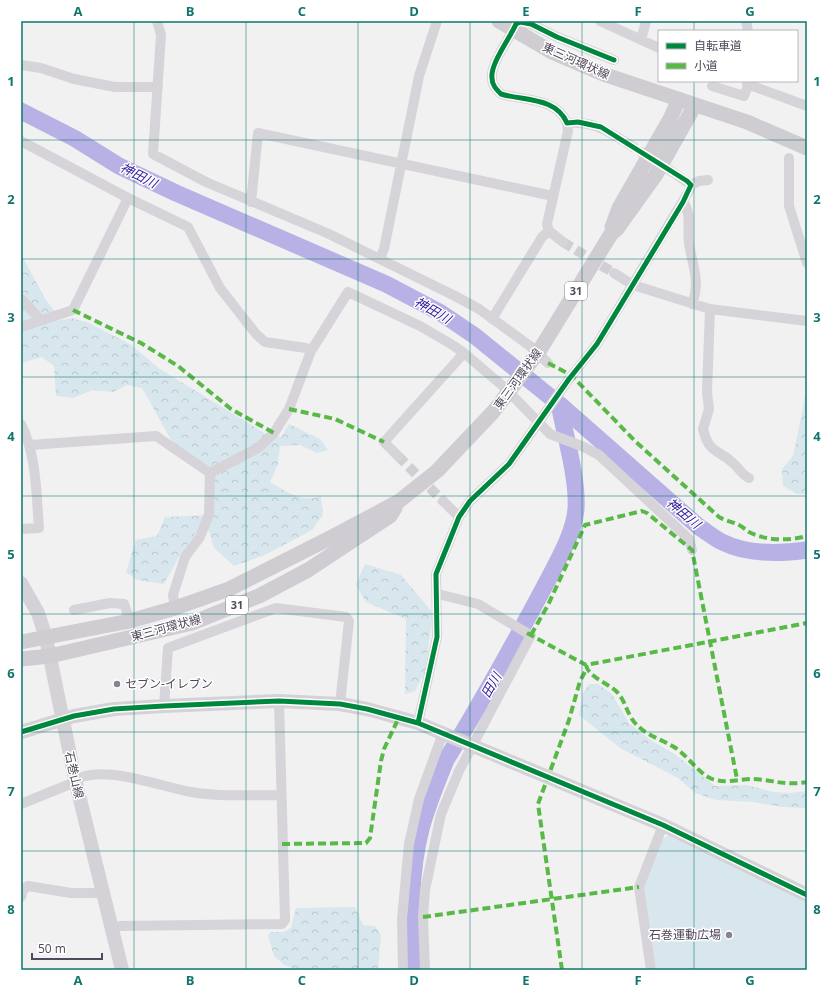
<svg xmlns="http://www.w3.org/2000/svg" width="828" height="991" font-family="'Open Sans','Noto Sans JP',sans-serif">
	<defs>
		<pattern id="forest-crowns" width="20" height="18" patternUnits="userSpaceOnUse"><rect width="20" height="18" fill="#d8e7ed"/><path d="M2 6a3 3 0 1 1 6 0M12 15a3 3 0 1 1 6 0" fill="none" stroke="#bbc8ce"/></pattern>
	</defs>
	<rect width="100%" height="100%" fill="#f1f1f1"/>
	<path fill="url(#forest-crowns)" d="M21 254 46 300 54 310 56 321 72 318 89 323 130 344 160 369 266 434 281 437 289 424 320 439 328 450 317 453 300 445 280 446 278 464 270 482C286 492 303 503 321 496L323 515 312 530 265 555 234 566 214 548 209 531 200 527 179 557 164 584 137 580 126 572 136 540 157 536 165 517 211 515 212 479 175 447 142 388 127 385 113 392 93 390 73 398 56 396 54 366 42 357 21 363Z
		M807 388V494H797L783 486 782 469 793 456Z
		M365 564 401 575 433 613 425 671 415 691 405 694 406 619 366 602 356 585Z
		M589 684H598L612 694 629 723 649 739 676 755 715 786 747 785 773 792 790 793 807 791V808L783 807 753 802 716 800 695 793 678 778 620 748 579 715 583 693Z
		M355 907 363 925 375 926 381 935 378 970H298L284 965 274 956 268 935 271 932H284L291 928 296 908Z"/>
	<path fill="#d8e7ed" d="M671 833 807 900V970H656L643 888 662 840Z"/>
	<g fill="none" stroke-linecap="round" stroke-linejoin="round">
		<path stroke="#b8b1e6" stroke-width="17" d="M21 111 74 138 119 166 176 193 386 284 441 313 475 336 559 404 699 527C707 532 714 538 722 542 748 555 779 554 807 550
			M412 970C411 924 409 875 421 829 427 806 437 782 446 760 480 705 511 649 541 593 553 569 574 536 576 509 578 479 565 435 559 404"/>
		<path stroke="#d1cfd3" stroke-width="10" stroke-dasharray="10 5" stroke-linecap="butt" d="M627 143 674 173
			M563 242 614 273
			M398 456 443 501"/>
		<path stroke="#d6d4d8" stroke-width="10" d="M157 21 161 35 153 154 206 182 329 234 455 296 479 309 530 346 548 363
			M600 21 659 48
			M746 21 748 31
			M641 40 646 21
			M614 60 557 37 531 24 520 22 516 24C510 38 490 64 492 78 492 85 496 89 501 94 524 101 556 97 567 123 593 121 606 130 627 143
			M21 65 41 68 74 79 115 87H158
			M747 84 807 106
			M712 86 744 96 750 81
			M21 141 128 198 188 227 220 288 256 334 265 342 306 348 311 351
			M789 158V206L807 263
			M691 185 699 181 708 180
			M251 202 258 133 553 196
			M683 202C692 213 687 229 689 243 692 265 701 281 692 304
			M549 231 563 242
			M380 258 384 249 419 76 437 21
			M614 273 633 285 710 309 707 392 709 409 703 429C709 454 718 449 733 463 739 468 742 475 749 478
			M21 299 37 316 38 320
			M710 309 807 321
			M492 319 542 237 549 231 547 224 568 131 567 123
			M21 327 73 310 128 198
			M21 424C37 456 36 493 39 528L21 529
			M30 445 156 436 210 473 209 514 200 537 185 557 173 595 175 608
			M398 456 384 442 464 353
			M210 473 258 448 274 433 289 409 311 351 348 292 420 326 451 344 464 353 504 387 550 434 584 447 599 455 689 539 692 550
			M443 501 459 517
			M438 594 478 604 527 633
			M74 610 110 603 124 604 130 621
			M164 706 168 648 276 608 346 617 349 621 340 704
			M418 723 437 637 436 574 459 517 470 501 509 464 569 379 597 344 690 189 691 185 674 173
			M21 804 70 784C94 760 161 787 191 792 221 797 251 795 281 795
			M21 897 23 890 28 886 71 893H104
			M113 929 120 926 282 924 285 920 279 701
			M403 970 402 919 409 844 419 799 443 733
			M425 970 423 917 425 890 441 814 459 771 531 635
			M651 970 639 887 663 825"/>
		<path stroke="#d4d2d7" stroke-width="14" d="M21 583 38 613 46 638 75 779 122 970
			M21 732 74 716 114 709 164 706 279 701 340 704 367 709 418 723 663 825 807 895"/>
		<path stroke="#cfcdd2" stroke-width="15" d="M499 21 552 52 606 75 747 122 807 148
			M612 227 619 208 670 119 679 99
			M541 348 611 234 617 229 655 176 695 105
			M21 642 130 621 175 608 229 589 330 538 398 502 437 471 493 412 507 394
			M21 659 50 656 192 623 259 596 308 570 390 516 395 508"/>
		<path stroke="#cfcdd2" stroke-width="15" d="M507 394 541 348"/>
		<path stroke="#58b947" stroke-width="4" stroke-dasharray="8 4" stroke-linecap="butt" d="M73 310 141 343 178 366 231 409 274 433
			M548 363 571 375 636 442 719 517C726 521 733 522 739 525 743 527 746 530 749 532 766 541 789 541 807 536
			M289 409 335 419 384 442
			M527 633 586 665 807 623
			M531 635 548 605 585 525 642 511 647 513 692 550 737 779
			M586 665C588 677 608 683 617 692 625 700 627 714 635 723 645 735 661 739 674 747 687 755 695 769 708 777 721 785 739 779 753 779 775 780 783 786 807 782
			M282 844 366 843 370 838 381 761 384 749 399 717
			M423 917 639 887
			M562 970 538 804 569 720 580 681 586 670"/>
		<defs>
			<path id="cycleway" d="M418 723 437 637 436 574 459 517 470 501 509 464 569 379 597 344 683 202 691 185 687 181 601 127 578 122 567 123C556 97 524 101 501 94 496 89 492 85 492 78 490 64 510 38 516 24L520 22 531 24 557 37 614 60
				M21 732 74 716 114 709 164 706 279 701 340 704 367 709 418 723 663 825 807 895"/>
		</defs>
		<use href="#cycleway" stroke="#fff" stroke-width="8"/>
		<use href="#cycleway" stroke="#00873e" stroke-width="5"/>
	</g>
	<path fill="none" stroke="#0f766e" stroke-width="1" stroke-opacity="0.55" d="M134 21V970M246 21V970M358 21V970M470 21V970M582 21V970M694 21V31M694 81V970M21 140H807M21 259H807M21 377H807M21 496H807M21 614H807M21 732H807M21 851H807"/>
	<g fill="#898490" stroke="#fff" stroke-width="1.5">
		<circle cx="117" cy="684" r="4"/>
		<circle cx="729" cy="935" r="4"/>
	</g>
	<g text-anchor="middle" stroke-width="3" stroke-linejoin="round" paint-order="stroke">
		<g fill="#fff" stroke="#85808c" stroke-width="1">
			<rect x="565" y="282" width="22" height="18" rx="3"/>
			<rect x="226" y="596" width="22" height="18" rx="3"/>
		</g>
		<g font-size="11" font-weight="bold" fill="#51495b">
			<text x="576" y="295">31</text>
			<text x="237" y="609">31</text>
		</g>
		<g font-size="12" fill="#51495b" stroke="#fff">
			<text transform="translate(576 61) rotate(24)" y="4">東三河環状線</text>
			<text transform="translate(518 379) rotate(-54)" y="4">東三河環状線</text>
			<text transform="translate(166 628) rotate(-15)" y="4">東三河環状線</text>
			<text transform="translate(74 775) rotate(77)" y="4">石巻山線</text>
		</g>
		<g font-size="12" fill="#51495b" stroke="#fff" text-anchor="start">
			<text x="125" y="688">セブン-イレブン</text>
			<text x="721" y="939" text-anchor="end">石巻運動広場</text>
		</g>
		<g font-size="13" font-style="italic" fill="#2f1c9b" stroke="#fff">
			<text transform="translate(139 175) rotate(27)" y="5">神田川</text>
			<text transform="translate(433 310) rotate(30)" y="5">神田川</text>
			<text transform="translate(684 513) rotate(40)" y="5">神田川</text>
			<text transform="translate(491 685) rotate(-60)" y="5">田川</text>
		</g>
	</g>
	<rect width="828" height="991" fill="none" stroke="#ffffff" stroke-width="44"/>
	<rect x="658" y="30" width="140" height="52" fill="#ffffff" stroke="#b9b6bd"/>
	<rect x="666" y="43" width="20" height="6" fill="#00873e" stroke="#b9b6bd"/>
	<text x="694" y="50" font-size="12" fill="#51495b">自転車道</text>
	<rect x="666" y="63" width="20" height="6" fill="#58b947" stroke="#b9b6bd"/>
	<text x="694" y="70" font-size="12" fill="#51495b">小道</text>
	<path d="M32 953v6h70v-6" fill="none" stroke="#51495b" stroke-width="2"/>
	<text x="38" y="953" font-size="12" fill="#51495b" stroke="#ffffff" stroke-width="3" paint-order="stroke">50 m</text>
	<rect x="22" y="22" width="784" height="947" fill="none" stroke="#0f766e" stroke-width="1.5"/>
	<g font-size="13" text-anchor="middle" font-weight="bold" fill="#0f766e">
		<text x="78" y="16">A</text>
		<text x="190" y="16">B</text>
		<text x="302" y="16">C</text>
		<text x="414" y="16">D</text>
		<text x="526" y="16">E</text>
		<text x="638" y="16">F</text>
		<text x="750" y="16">G</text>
		<text x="11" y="86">1</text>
		<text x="817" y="86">1</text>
		<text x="11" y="204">2</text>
		<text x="817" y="204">2</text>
		<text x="11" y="322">3</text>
		<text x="817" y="322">3</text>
		<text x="11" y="441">4</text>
		<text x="817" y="441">4</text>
		<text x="11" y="559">5</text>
		<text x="817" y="559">5</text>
		<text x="11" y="678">6</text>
		<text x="817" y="678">6</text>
		<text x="11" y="796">7</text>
		<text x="817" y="796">7</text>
		<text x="11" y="914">8</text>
		<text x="817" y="914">8</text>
		<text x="78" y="985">A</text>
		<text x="190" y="985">B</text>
		<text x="302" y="985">C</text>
		<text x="414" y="985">D</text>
		<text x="526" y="985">E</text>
		<text x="638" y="985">F</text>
		<text x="750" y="985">G</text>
	</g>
</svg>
